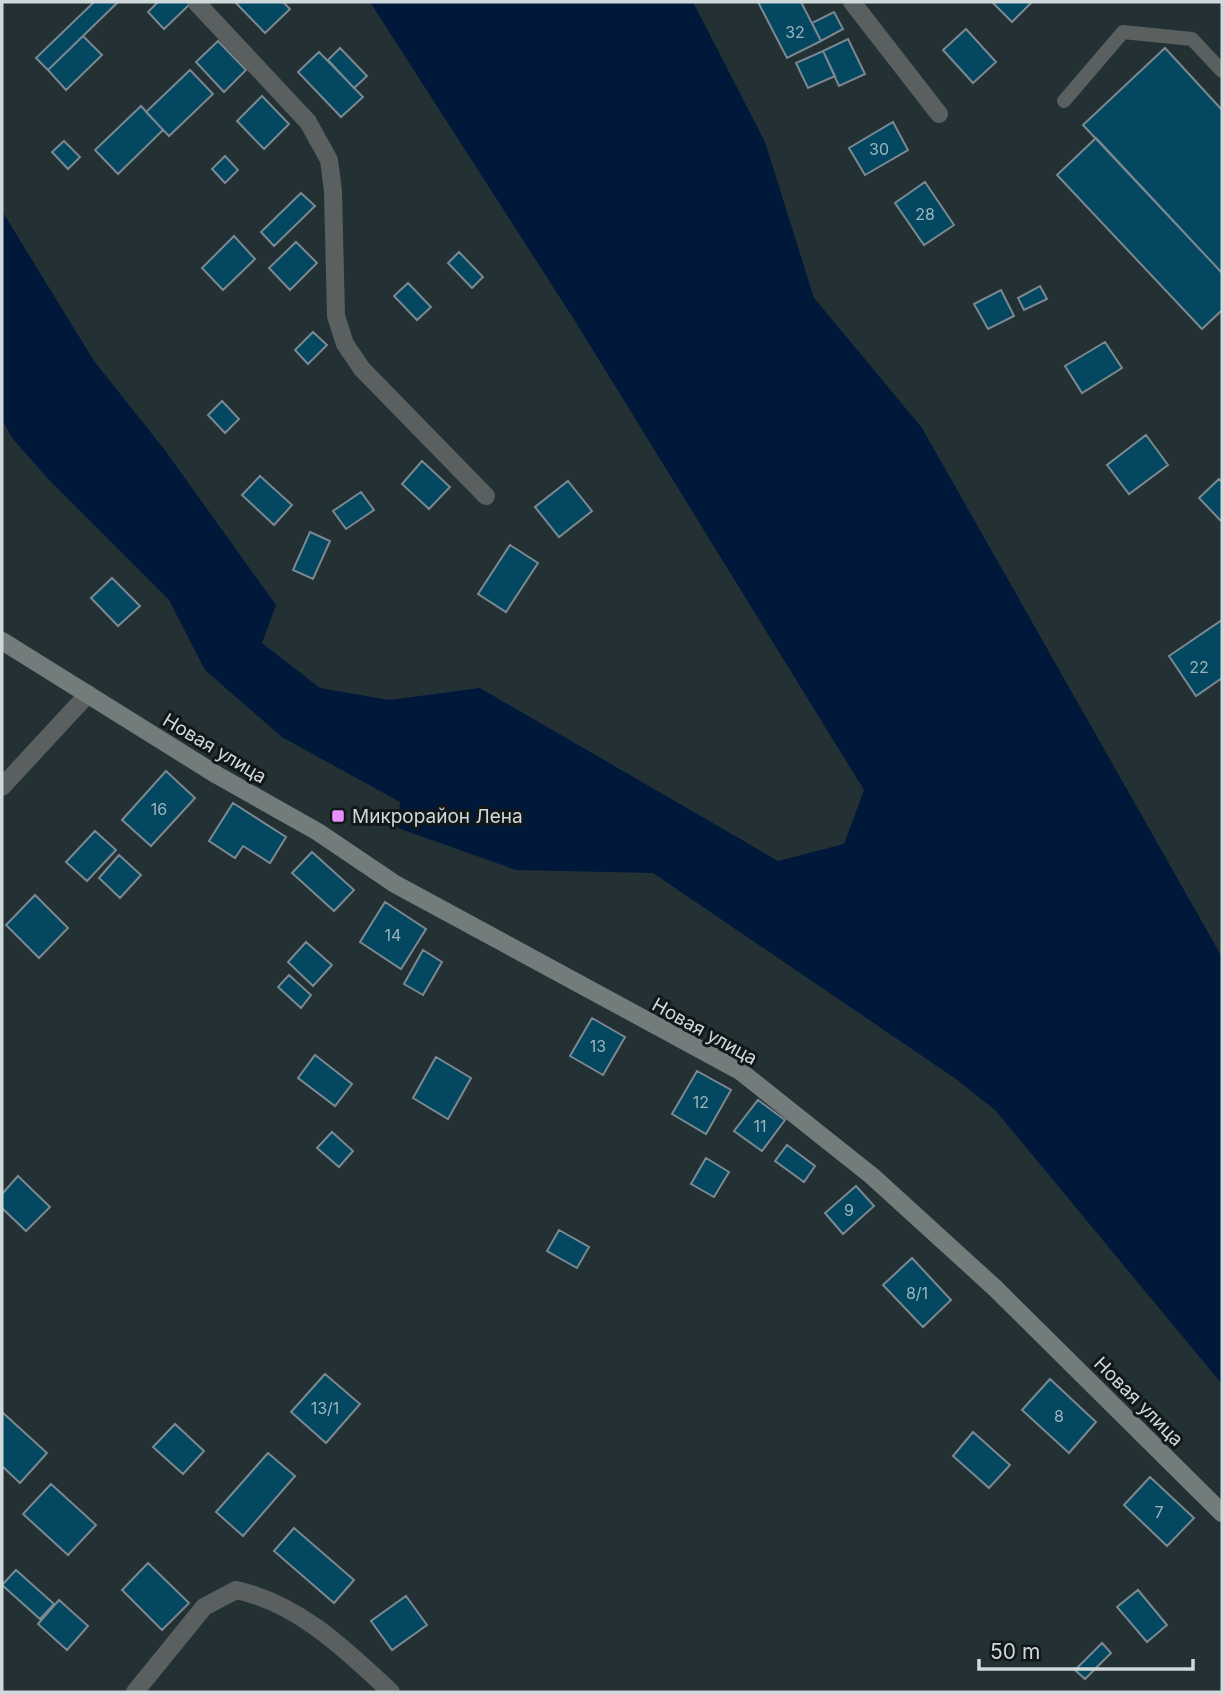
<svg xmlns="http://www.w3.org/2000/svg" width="1224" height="1694" font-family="Inter,sans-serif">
	<rect width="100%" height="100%" fill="#233134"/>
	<path fill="#00183a" d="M370 2H693L765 142 814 298 922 428 1222 957V1384L995 1110 956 1079 653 873 516 870 398 828 400 802 282 737 205 670 169 600 49 480 13 439 2 420V211L94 361 164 449 276 605 262 643 320 688 389 700 480 688 778 861 844 844 864 790 575 321Z"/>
	<path fill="#034761" stroke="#7b8890" stroke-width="2" d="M94 2H118L48 70 36 58Z
		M158 2H188L190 4 164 29 148 12Z
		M235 2H283L290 9 265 33Z
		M758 2H801L821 41 787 58Z
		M992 2H1032L1012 22Z
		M834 12 843 29 821 41 812 23Z
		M966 29 996 62 973 83 943 50Z
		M83 36 102 55 66 90 48 70Z
		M848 39 865 74 839 86 823 51Z
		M218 41 246 70 224 92 196 62Z
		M340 48 367 76 354 88 328 60Z
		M1165 48 1222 110V273L1083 125Z
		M823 51 835 76 808 88 796 63Z
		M319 52 363 97 341 117 298 72Z
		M190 70 213 94 169 136 146 112Z
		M262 96 289 124 264 149 237 121Z
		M141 106 163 130 118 174 95 150Z
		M893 122 908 150 865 175 849 148Z
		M1096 138 1222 273V310L1202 329 1057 175Z
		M64 141 80 157 68 169 52 152Z
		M225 156 238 170 225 183 212 169Z
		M925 182 954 225 924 245 895 203Z
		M301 193 315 206 274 246 261 232Z
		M234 236 255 259 223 290 202 268Z
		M296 242 317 263 290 290 269 268Z
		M459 252 483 277 472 288 448 263Z
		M408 283 431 307 417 320 394 296Z
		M1040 286 1047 299 1024 310 1018 298Z
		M1001 290 1014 316 988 329 974 304Z
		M313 332 327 345 308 364 295 350Z
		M1105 342 1122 368 1082 393 1065 366Z
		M222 401 239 419 225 433 208 415Z
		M1146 435 1168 465 1129 494 1107 465Z
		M422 461 450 487 429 509 402 484Z
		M260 476 292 505 274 525 242 495Z
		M1219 479 1222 482V522L1199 498Z
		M568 481 592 511 559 537 535 507Z
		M361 492 374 510 346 529 333 511Z
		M310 532 330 541 313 579 293 570Z
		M510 545 538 563 506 612 478 594Z
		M112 578 140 606 118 626 91 598Z
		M1222 620V678L1196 696 1169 656Z
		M166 771 195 798 151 846 122 820Z
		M233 803 286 837 270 863 243 846 235 858 209 841Z
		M95 831 116 850 87 881 66 862Z
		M312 852 354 890 334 911 292 873Z
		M119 855 141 875 120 898 99 878Z
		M35 895 68 928 39 958 6 925Z
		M385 902 426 929 401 969 360 942Z
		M306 942 332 965 313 986 288 962Z
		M423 950 442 962 423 995 404 984Z
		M289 975 311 995 301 1008 278 987Z
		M592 1018 625 1037 603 1075 570 1056Z
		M315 1055 352 1084 335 1106 298 1078Z
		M436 1057 471 1078 448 1119 413 1098Z
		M697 1071 731 1090 706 1134 672 1114Z
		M758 1100 785 1120 762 1151 734 1131Z
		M332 1132 353 1151 339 1167 317 1148Z
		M787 1145 815 1166 804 1182 775 1161Z
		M706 1158 729 1172 714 1197 691 1184Z
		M18 1176 50 1207 26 1231 2 1208V1194Z
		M856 1186 874 1206 843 1234 825 1213Z
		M559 1230 589 1247 577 1268 547 1251Z
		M912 1258 951 1300 923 1327 883 1285Z
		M325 1374 360 1404 326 1443 291 1412Z
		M1050 1379 1096 1422 1069 1453 1022 1410Z
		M2 1412 47 1453 20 1483 2 1466Z
		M175 1424 204 1451 183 1474 153 1447Z
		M973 1432 1010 1465 989 1488 953 1456Z
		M268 1453 295 1476 243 1536 216 1512Z
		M1150 1477 1194 1518 1167 1546 1124 1505Z
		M51 1484 96 1525 68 1555 23 1514Z
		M294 1528 354 1580 334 1603 274 1551Z
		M148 1563 189 1603 162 1630 122 1590Z
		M16 1570 54 1604 40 1619 2 1585Z
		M1138 1590 1167 1625 1147 1642 1117 1607Z
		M406 1596 427 1625 392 1650 371 1621Z
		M59 1600 88 1626 67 1650 38 1624Z
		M1102 1643 1111 1653 1085 1679 1075 1670Z"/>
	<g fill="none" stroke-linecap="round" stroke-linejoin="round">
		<path stroke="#5a6060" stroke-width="14" d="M1064 101 1123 32 1192 39 1222 71"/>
		<path stroke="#5a6060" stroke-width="18" d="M196 2 308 122 329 160 333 191 336 316 345 344 362 369 486 496
			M852 2 939 114
			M2 787 88 694
			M135 1692 204 1607 236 1590C298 1603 346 1650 391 1692"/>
		<path stroke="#717c7b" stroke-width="18" d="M2 641 217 775 318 832 395 884 740 1071 872 1176 995 1288 1222 1513"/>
	</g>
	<rect fill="#ea8dfd" stroke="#121819" stroke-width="2.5" x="331" y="809" width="14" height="14" rx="3.5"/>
	<g text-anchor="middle" stroke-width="6" stroke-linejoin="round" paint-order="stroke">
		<g font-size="16" fill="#9cb4bc">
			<text x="795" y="38">32</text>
			<text x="879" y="155">30</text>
			<text x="925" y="220">28</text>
			<text x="1199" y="673">22</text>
			<text x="159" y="815">16</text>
			<text x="393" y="941">14</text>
			<text x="598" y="1052">13</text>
			<text x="701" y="1108">12</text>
			<text x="760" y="1132">11</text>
			<text x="849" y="1216">9</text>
			<text x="917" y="1299">8/1</text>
			<text x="325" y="1414">13/1</text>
			<text x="1059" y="1422">8</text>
			<text x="1159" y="1518">7</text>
		</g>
		<g font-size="19" fill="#cfd8da" stroke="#121819">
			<text transform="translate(215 748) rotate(31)" y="7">Новая улица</text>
			<text transform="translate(705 1031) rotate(29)" y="7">Новая улица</text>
			<text transform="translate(1139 1401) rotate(45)" y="7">Новая улица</text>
		</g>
		<g font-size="19" fill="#cfd8da" stroke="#121819" text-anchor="start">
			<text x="352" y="823">Микрорайон Лена</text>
		</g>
	</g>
	<rect width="1224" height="1694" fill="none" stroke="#cfd8da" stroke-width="7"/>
	<path d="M979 1659v10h214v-10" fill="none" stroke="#cfd8da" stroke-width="3.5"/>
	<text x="990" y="1659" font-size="21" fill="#cfd8da" stroke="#121819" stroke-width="5" paint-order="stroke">50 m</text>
</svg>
